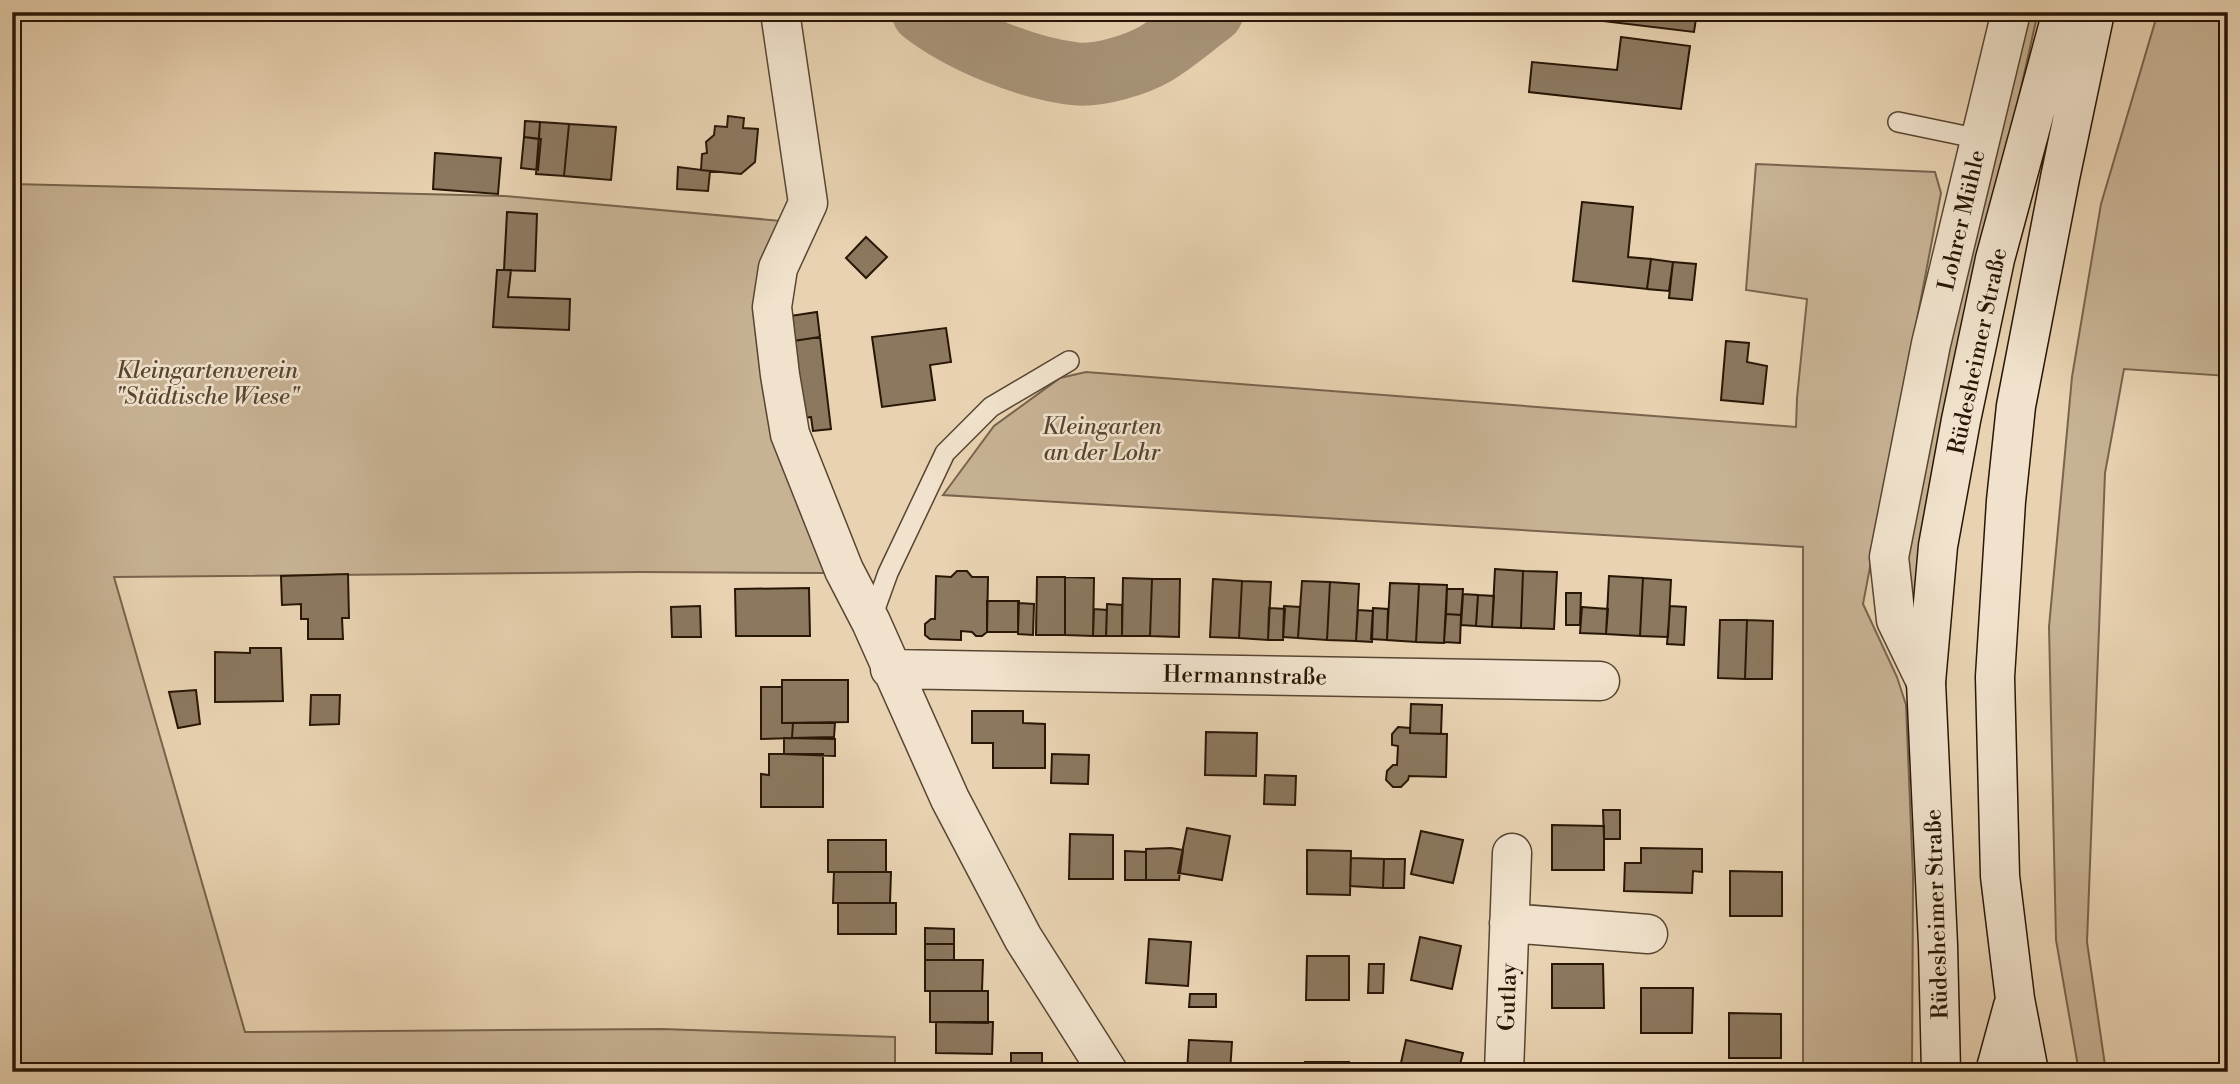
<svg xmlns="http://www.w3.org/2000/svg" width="2240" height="1084" font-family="'Libre Bodoni',serif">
	<rect width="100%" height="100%" fill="#e8d2b1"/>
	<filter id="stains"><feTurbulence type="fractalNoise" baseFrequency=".00286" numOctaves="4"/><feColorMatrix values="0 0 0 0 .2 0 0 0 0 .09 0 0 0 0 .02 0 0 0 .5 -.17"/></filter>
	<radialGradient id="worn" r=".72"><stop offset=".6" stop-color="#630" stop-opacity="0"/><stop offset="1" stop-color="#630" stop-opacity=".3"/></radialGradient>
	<path fill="#c7b294" stroke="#78644d" stroke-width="2" d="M2026 12H2038L2005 159 1920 622 1905 588 1903 548Z
		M2158 12H2228V376L2124 369 2105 473 2087 942 2106 1072H2079L2056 940 2049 627 2072 377 2101 204Z
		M1756 164 1935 172 1941 193 1863 604 1897 677 1906 705 1913 876 1912 1072H1803V547L943 495 994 426 1060 378 1086 372 1796 427 1797 398 1807 299 1746 290Z
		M12 184 505 196 782 221 756 284 826 573 640 572 114 577 245 1032 662 1029 895 1037V1072H12Z"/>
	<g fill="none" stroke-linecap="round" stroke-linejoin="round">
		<path stroke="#a79277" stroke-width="63" d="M923 12C962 42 1028 69 1077 74 1099 76 1136 65 1155 54 1175 42 1193 26 1212 12"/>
	</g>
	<path fill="#8c785f" stroke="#281606" stroke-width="2" d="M1528 12H1697L1694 32Z
		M1621 37 1690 46 1681 109 1529 92 1532 62 1617 70Z
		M728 116 744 118 743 128 758 129 755 162 741 174 701 170 702 154 707 153 706 142 714 135 715 126 727 127Z
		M525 121 540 122 539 139 524 137Z
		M540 122 569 124 564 176 536 174Z
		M569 124 616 127 611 180 564 176Z
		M524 137 541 139 538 170 521 168Z
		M435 153 501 158 498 194 433 189Z
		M678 167 710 171 708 191 677 189Z
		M1582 202 1633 207 1628 257 1651 259 1647 289 1573 281Z
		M507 212 537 214 535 271 504 270Z
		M866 237 887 257 866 278 846 258Z
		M1651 259 1673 262 1669 291 1647 289Z
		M1673 262 1696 264 1692 300 1669 298Z
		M497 270H511L508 297 570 299 569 330 493 327Z
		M817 312 820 337 793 341 790 316Z
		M946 328 951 362 930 365 935 400 882 407 872 337Z
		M820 337 831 429 813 431 811 417 805 418 793 341Z
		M1726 341 1749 343 1747 362 1767 366 1763 404 1721 400Z
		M1495 569 1523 571 1521 628 1492 627Z
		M957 571H967L972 577H988L987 632 982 636H976L972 632 961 631V640L930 639 925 635V624L931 619H935L936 576 951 577Z
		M1523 571 1557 572 1554 629 1521 628Z
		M348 574 349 618H342L343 639H308V619H301V604L282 605 281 576Z
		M1609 576 1643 578 1640 636 1606 634Z
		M1037 577H1065V635H1036Z
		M1065 577 1094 578 1093 636 1065 635Z
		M1123 578 1152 579 1150 636H1122Z
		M1643 578 1671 580 1668 637 1640 636Z
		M1152 579H1180L1179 637 1150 636Z
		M1213 579 1242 581 1239 638 1210 637Z
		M1242 581 1271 582 1268 640 1239 638Z
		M1302 581 1330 582 1327 640 1298 638Z
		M1330 582 1359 584 1356 641 1327 640Z
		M1390 583 1419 584 1416 642 1387 640Z
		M1419 584 1447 585 1444 643 1416 642Z
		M809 588 810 636H736L735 589Z
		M1447 589H1463L1461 615 1446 614Z
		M1566 593H1581L1580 625H1566Z
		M1463 594 1478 595 1476 626 1461 625Z
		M1478 595 1494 596 1492 627 1476 626Z
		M987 601H1019L1018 632H987Z
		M1018 603 1034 604 1033 635 1018 634Z
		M1107 604 1122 605V636H1106Z
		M700 606 701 637H672L671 607Z
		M1284 606 1300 607 1298 638 1283 637Z
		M1670 606 1686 607 1684 645 1667 644Z
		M1582 607 1608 609 1606 634 1580 633Z
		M1269 608 1285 609 1283 640H1268Z
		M1373 608 1388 609 1387 640 1371 639Z
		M1094 609 1107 610 1106 636H1093Z
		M1358 610 1373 611 1372 642 1356 641Z
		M1446 614 1461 615 1460 643 1444 642Z
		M1720 620H1747L1745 679 1718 678Z
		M1747 620 1773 621 1772 679H1745Z
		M250 648H281L283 701 215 702V652L250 653Z
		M782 680H848V722L782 723Z
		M761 687H782V723H793L792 738 761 739Z
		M196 690 200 724 178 728 169 692Z
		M311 695H340L339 724 310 725Z
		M1411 704 1442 705 1441 734 1410 733Z
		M972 711H1023V723L1045 724V768H993V743H972Z
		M793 723H835L834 737 792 738Z
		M1398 727 1410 728V733L1447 734 1446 777 1409 776 1408 780 1401 787H1393L1386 780 1387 771 1393 765H1397L1398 746 1392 745V734Z
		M1206 732 1257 733 1256 776 1205 775Z
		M784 738 835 739V756L784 754Z
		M769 754H823V807H761V774L769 775Z
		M1052 754 1089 755 1088 784 1051 783Z
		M1265 775 1296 776 1295 805 1264 804Z
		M1603 810H1620V839H1604Z
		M1552 825 1604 826V870H1552Z
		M1187 828 1230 836 1222 880 1178 873Z
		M1421 831 1463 840 1453 883 1411 874Z
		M1070 834 1113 835V879H1069Z
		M828 840H886V872H828Z
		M1171 848 1183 850 1179 880H1146V849Z
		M1641 848 1702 849V872L1693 871 1692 893 1624 891 1625 863H1641Z
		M1307 850 1351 851 1350 895 1307 894Z
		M1125 851 1146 852V880H1125Z
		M1351 858 1384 859 1383 888 1350 886Z
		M1384 859H1405L1404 888H1383Z
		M1730 871 1782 872V916H1730Z
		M834 872H891L890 903H833Z
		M838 903H896V934H838Z
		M925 928 954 929V944H925Z
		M1420 937 1461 946 1452 989 1411 980Z
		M1149 939 1191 942 1188 986 1146 983Z
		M925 944H954V960H925Z
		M1307 956H1349V1000H1306Z
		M925 960H983L982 991H925Z
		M1369 964H1384L1383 993H1368Z
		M1552 964H1603L1604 1008H1552Z
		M1641 988H1693L1692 1033H1641Z
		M930 991H988V1023L930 1022Z
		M1190 994H1216V1007H1189Z
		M1729 1013 1781 1014V1058H1729Z
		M936 1022H993L992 1054 936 1053Z
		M1189 1040 1232 1042 1230 1072H1187Z
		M1406 1040 1463 1053 1458 1072H1399Z
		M1011 1053H1042V1069H1011Z
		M1305 1062H1349V1072H1305Z"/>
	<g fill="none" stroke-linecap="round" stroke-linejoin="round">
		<defs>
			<path id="lane" d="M1898 122 1980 139
				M871 620 888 573 945 453 991 407 1069 361"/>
			<path id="street" d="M780 12 808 203 778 268 772 307 780 375 790 434 844 570 871 622 950 799 1023 938 1108 1072
				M890 669 1600 681
				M1926 682 1896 620 1889 557 1931 344 2011 12
				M1509 923 1648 934
				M1504 1072 1512 853"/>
			<path id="secondary" d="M1941 1072 1938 945 1926 682 1938 546 1961 420 1995 259 2062 12
				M1995 1072 2013 1006
				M2029 1072 2015 999 2000 876 1995 677 2006 501 2016 406 2060 178 2095 12"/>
		</defs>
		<use href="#lane" stroke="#584531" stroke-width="22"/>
		<use href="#street" stroke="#584531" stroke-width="41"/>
		<use href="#secondary" stroke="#281606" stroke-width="41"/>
		<use href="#lane" stroke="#f0e2cc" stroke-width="19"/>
		<use href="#street" stroke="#f0e2cc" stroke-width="38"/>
		<use href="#secondary" stroke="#f0e2cc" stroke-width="38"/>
	</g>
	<g text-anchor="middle" stroke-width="5" stroke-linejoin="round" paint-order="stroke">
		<g font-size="23" fill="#281606" stroke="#f0e2cc">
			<text transform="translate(1961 220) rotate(-77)" y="8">Lohrer Mühle</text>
			<text transform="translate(1977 351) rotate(-78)" y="8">Rüdesheimer Straße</text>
			<text transform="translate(1245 675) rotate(1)" y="8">Hermannstraße</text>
			<text transform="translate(1936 914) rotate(-92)" y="8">Rüdesheimer Straße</text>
			<text transform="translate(1507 997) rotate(-88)" y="8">Gutlay</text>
		</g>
		<g font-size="23" font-style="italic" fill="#584531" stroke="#f0e2cc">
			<text x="207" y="378">Kleingartenverein<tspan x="207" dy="26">"Städtische Wiese"</tspan></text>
			<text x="1102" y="434">Kleingarten<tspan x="1102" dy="26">an der Lohr</tspan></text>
		</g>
	</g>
	<rect width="2240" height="1084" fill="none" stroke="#e8d2b1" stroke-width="42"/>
	<rect x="14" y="14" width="2212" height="1056" fill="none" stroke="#281606" stroke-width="3.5"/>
	<rect x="21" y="21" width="2198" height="1042" fill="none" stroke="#281606" stroke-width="2"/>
	<rect width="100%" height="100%" filter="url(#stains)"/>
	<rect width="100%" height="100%" fill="url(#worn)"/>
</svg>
